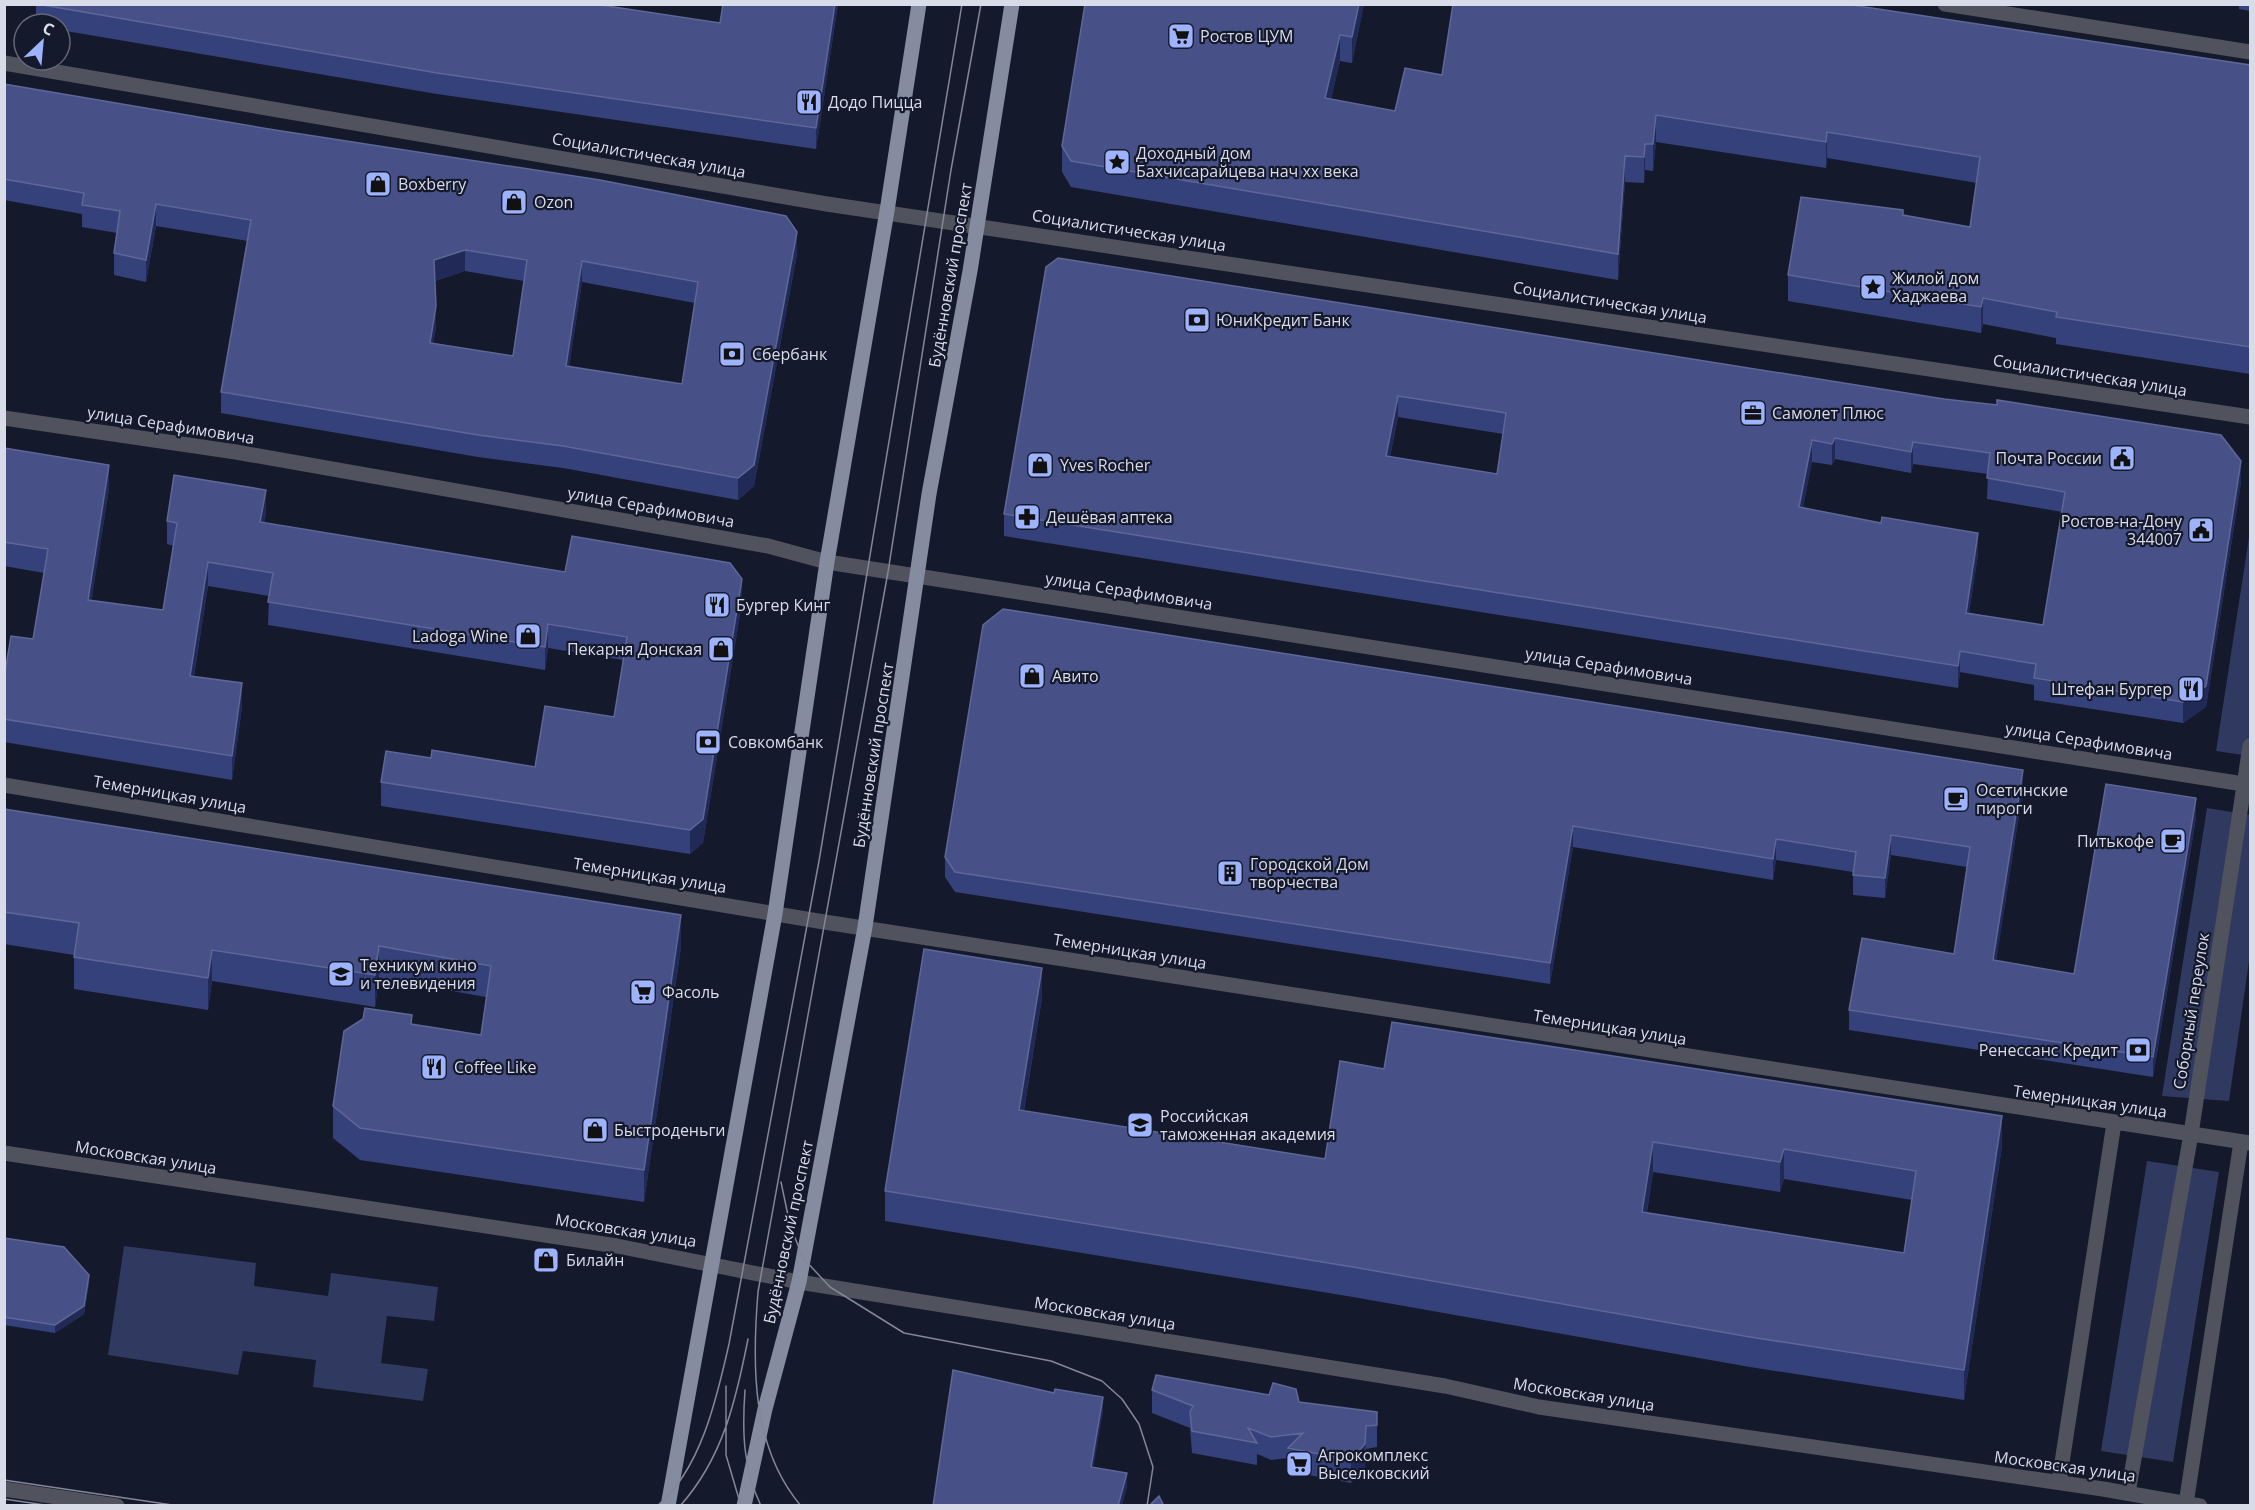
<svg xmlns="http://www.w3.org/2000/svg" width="2255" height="1510" font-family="'Open Sans',sans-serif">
	<rect width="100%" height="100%" fill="#15192c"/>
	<path fill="#303a61" d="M2250 531V756L2216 751Z
		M2207 808 2250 815V954L2229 1101 2162 1096Z
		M2147 1161 2219 1172 2173 1462 2101 1451Z
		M124 1246 256 1263 254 1286 328 1296 331 1273 438 1287 434 1321 387 1316 381 1363 428 1369 423 1401 313 1387 316 1360 243 1351 238 1375 108 1355Z"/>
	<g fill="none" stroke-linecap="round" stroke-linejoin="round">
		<path stroke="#50535d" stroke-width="15" d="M1945 4 2250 52
			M4 63 827 204 2250 417
			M4 418 236 452 768 546 827 562 2250 785
			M4 785 818 921 2250 1143
			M4 1153 617 1246 799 1282 1445 1386 1539 1407 2103 1489 2200 1506
			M2059 1482 2114 1123
			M4 1489 117 1506
			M2128 1493 2191 1134 2250 746
			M2186 1504 2241 1142"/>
		<path stroke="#868ca0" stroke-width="15" d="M668 1506 775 914 827 562 887 211 919 4
			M744 1506 765 1409 799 1282 865 927 929 494 970 271 1012 4"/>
		<path stroke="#838797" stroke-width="1.5" d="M781 1182 790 1225 803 1258 830 1287 904 1333 1051 1361 1102 1381 1122 1399 1139 1424 1153 1467 1147 1506
			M726 1386V1455L741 1506
			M745 1390C742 1432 743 1468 761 1506
			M4 1480 179 1506
			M4 1499 52 1506
			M657 1506C701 1470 717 1397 729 1344L819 861 962 4
			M680 1506C723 1458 736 1400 748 1339
			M801 1506C751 1447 752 1364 758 1292L888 572 951 170 981 4"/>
	</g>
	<path fill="#35417b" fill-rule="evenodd" d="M36 4 720 23 723 4H838L816 149 437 94 60 30V24H36Z
		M1364 4 1352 63 1340 61 1331 99 1395 111 1442 75 2250 65V374L2056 344V338L1983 324 1981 333 1788 301V275L1903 215 1970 227 1977 183 1827 158 1826 168 1656 142 1653 171 1645 170 1644 183 1625 182 1618 280 1071 187 1062 172V146Z
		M2239 4H2250V11L2239 9Z
		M4 84 797 254 754 486 738 500 563 468 478 457 221 413V392L248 241 156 226 146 282 114 275V253L117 233 82 227V214L4 200ZM465 271 524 281 513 356 433 343 436 327 435 281ZM582 282 695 303 682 384 569 367Z
		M1046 267 2241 482 2206 707 2183 723 2034 700V685L1960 672 1958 688 1004 536V514ZM1398 417 1503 434 1497 474 1390 457ZM1835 459 1911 473 1913 464 1988 474 1987 499 2062 512 2043 625 1969 613 1978 554 1803 507 1812 462 1832 465Z
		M4 448 109 489 91 601 163 610 174 546 167 544V521L266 513 264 523 742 602 703 843 690 854 381 806V782L431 758 535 767 614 717 623 660 548 648 545 670 268 625 269 596 208 586 194 676 242 707 232 780 4 742V678L33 639 44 573 4 566Z
		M2023 790 1996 961 2074 974 2196 818 2153 1077 1849 1030V1010L1954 954 1967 867 1891 855 1885 898 1853 895V872L1776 860 1773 880 1573 847 1550 984 955 892 945 877V857Z
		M4 809 681 947 644 1202 360 1160 333 1138V1106L412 1025 481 1035 486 997 379 978 375 1007 212 981 208 1010 74 989V955L4 944Z
		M1042 998 1024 1111 1325 1159 1384 1069 2002 1146 1964 1400 1750 1367 1353 1297 885 1221V1191ZM1653 1172 1780 1192 1784 1179 1912 1200 1904 1253 1647 1213Z
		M4 1238 89 1283 84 1314 55 1333 4 1325Z
		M1152 1390 1299 1402 1377 1412V1447L1366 1449 1365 1467 1351 1483 1288 1471V1458L1271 1460 1257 1454V1465L1192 1453 1190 1428 1152 1413Z"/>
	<path fill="#212a57" d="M835 4H838L816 149V128Z
		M1359 4H1364L1352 63V37Z
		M1340 35V61L1325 124V98Z
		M1656 115V142L1653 171V144Z
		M1827 132V158L1826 168V142Z
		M1645 144V170L1644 183V157Z
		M1625 156V182L1618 280V254Z
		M156 204V226L146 282V260Z
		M797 232V254L754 486 738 500V478Z
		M465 250V271L434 281V260Z
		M582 261V282L566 388V366Z
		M1983 298V324L1981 333V307Z
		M436 306V327L430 364V343Z
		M1398 396V417L1386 477V456Z
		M1835 438V459L1832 465V444Z
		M1812 440V462L1799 528V507Z
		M1913 442V464L1911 473V452Z
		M2241 461V482L2206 707 2183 723V702Z
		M109 465V489L88 624V600Z
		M266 490V513L260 546V522Z
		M1978 533V554L1966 634V613Z
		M208 562V586L190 699V676Z
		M742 579V602L703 843 690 854V830Z
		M548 624V648L545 670V647Z
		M1960 651V672L1958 688V666Z
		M242 683V707L232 780V756Z
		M2023 770V790L1993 981V960Z
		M2196 798V818L2153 1077V1057Z
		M1573 826V847L1550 984V963Z
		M1891 835V855L1885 898V878Z
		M1776 839V860L1773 880V859Z
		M681 915V947L644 1202V1170Z
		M379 946V978L375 1007V975Z
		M212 950V981L208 1010V978Z
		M1042 968V998L1019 1140V1110Z
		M2002 1116V1146L1964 1400V1370Z
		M1653 1142V1172L1642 1242V1212Z
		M1784 1149V1179L1780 1192V1162Z
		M89 1275V1283L84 1314 55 1333V1325Z
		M1103 1397V1412L1091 1482V1467Z
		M1366 1426 1365 1467 1351 1483V1460Z
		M1127 1473V1488L1122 1506H1118Z"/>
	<path fill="#475187" stroke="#5e6796" stroke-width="1.5" fill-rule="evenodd" d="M37 4H594L720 23 723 4H835L816 128 437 73Z
		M1085 4H1359L1352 37 1340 35 1325 98 1395 111 1405 68 1442 75 1453 4H1845L2250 65V347L2056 317 2057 312 1983 298 1981 307 1788 275 1801 197 1903 210V215L1970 227 1980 157 1827 132 1826 142 1656 115 1653 144H1645L1644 157 1625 156 1618 254 1071 161 1062 146Z
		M4 84 275 130 600 180 786 216 797 232 754 465 738 478 563 446 478 435 221 392 251 220 156 204 146 260 114 253 120 211 82 205 84 193 4 179ZM465 250 527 260 513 356 430 343 436 306 434 260ZM582 261 698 282 682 384 566 366Z
		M1058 258 1944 399 1997 405V400L2221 435 2241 461 2206 686 2183 702 2034 678 2036 664 1960 651 1958 666 1004 514 1046 267ZM1398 396 1506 413 1497 474 1386 456ZM1835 438 1911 452 1913 442 1990 453 1987 478 2065 492 2043 625 1966 613 1978 533 1882 517 1881 523 1799 507 1812 440 1832 444Z
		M4 448 109 465 88 600 163 610 177 523 167 521 174 475 266 490 260 522 565 572 572 536 730 563 742 579 703 819 690 830 381 782 386 751 431 758 432 750 535 767 545 706 614 717 627 637 548 624 545 647 268 602 273 573 208 562 190 676 242 683 232 756 4 719V678L11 636 33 639 48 549 4 542Z
		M1003 609 2023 770 1993 960 2074 974 2106 784 2196 798 2153 1057 1849 1010 1862 938 1954 954 1970 847 1891 835 1885 878 1853 875 1856 852 1776 839 1773 859 1573 826 1550 963 955 872 945 857 983 625Z
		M4 809 681 915 644 1170 360 1128 333 1106 344 1031 363 1019 365 1008 412 1015 411 1024 481 1035 491 966 379 946 375 975 212 950 208 978 74 957 79 923 4 912Z
		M924 949 1042 968 1019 1110 1325 1159 1340 1061 1384 1069 1392 1022 2002 1116 1964 1370 1750 1337 1353 1267 885 1191ZM1653 1142 1780 1162 1784 1149 1916 1171 1904 1253 1642 1212Z
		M4 1238 64 1247 89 1275 84 1306 55 1325 4 1317Z
		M953 1370 1054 1393 1055 1389 1103 1397 1091 1467 1127 1473 1118 1506H933Z
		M1156 1375 1269 1395 1273 1383 1296 1389 1299 1402 1377 1412V1425L1366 1426 1365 1444 1351 1460 1288 1448 1303 1433 1271 1437 1248 1428 1257 1443 1192 1431 1190 1412 1193 1406 1152 1390Z
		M1159 1496 1164 1506H1149Z"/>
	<defs>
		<symbol id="supermarket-square" viewBox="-11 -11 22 22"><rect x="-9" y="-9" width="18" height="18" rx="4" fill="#9eb3fd" stroke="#15192c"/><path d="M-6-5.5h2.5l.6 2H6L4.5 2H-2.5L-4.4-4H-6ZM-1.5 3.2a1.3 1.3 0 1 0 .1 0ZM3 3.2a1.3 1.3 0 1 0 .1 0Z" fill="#111"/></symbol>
		<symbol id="restaurant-square" viewBox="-11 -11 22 22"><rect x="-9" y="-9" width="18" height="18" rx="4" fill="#9eb3fd" stroke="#15192c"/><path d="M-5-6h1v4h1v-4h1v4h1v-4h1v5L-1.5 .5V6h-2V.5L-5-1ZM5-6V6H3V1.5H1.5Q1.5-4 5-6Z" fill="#111"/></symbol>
		<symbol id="sight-square" viewBox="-11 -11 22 22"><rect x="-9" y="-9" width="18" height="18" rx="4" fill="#9eb3fd" stroke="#15192c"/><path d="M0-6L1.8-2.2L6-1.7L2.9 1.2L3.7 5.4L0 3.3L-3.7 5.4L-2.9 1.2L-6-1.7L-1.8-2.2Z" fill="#111"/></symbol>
		<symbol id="shop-square" viewBox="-11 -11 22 22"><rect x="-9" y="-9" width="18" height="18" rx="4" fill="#9eb3fd" stroke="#15192c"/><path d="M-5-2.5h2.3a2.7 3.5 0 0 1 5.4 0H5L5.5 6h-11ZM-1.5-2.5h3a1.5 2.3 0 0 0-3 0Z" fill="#111"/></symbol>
		<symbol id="bank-square" viewBox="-11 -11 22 22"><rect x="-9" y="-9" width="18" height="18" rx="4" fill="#9eb3fd" stroke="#15192c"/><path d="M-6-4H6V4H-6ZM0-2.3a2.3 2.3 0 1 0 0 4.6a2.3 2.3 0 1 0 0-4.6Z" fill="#111"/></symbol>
		<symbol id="office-square" viewBox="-11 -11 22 22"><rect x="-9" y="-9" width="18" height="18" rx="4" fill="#9eb3fd" stroke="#15192c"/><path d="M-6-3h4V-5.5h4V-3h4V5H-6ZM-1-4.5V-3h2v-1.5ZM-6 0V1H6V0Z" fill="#111"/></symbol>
		<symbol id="civic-square" viewBox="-11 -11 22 22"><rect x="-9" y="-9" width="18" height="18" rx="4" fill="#9eb3fd" stroke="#15192c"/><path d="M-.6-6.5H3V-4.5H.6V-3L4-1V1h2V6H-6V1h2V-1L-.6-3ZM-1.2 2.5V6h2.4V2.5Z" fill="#111"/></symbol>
		<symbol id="pharmacy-square" viewBox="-11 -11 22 22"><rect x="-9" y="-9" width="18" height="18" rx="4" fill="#9eb3fd" stroke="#15192c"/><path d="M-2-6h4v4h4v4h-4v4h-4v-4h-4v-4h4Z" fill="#111"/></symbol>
		<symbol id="cafe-square" viewBox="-11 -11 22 22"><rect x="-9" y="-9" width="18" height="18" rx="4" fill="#9eb3fd" stroke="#15192c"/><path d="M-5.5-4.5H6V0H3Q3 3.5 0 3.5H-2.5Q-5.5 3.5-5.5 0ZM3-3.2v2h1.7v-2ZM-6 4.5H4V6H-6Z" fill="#111"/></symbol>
		<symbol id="building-square" viewBox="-11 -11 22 22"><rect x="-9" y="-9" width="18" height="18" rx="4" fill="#9eb3fd" stroke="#15192c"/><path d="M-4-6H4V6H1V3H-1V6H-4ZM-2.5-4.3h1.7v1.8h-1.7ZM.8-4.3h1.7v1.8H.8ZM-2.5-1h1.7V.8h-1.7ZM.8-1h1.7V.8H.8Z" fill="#111"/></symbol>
		<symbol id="university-square" viewBox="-11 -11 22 22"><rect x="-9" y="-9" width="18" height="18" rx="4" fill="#9eb3fd" stroke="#15192c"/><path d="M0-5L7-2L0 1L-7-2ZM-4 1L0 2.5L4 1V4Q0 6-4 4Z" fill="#111"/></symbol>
	</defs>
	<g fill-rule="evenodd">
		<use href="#supermarket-square" x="1166" y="21" width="30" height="30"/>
		<use href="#restaurant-square" x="794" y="87" width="30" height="30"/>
		<use href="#sight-square" x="1102" y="147" width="30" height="30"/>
		<use href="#shop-square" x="363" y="169" width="30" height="30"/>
		<use href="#shop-square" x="499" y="187" width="30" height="30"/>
		<use href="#sight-square" x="1858" y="272" width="30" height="30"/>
		<use href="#bank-square" x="1182" y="305" width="30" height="30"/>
		<use href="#bank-square" x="717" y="339" width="30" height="30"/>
		<use href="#office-square" x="1738" y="398" width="30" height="30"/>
		<use href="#civic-square" x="2107" y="443" width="30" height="30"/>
		<use href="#shop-square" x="1025" y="450" width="30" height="30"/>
		<use href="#pharmacy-square" x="1012" y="502" width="30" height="30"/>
		<use href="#civic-square" x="2186" y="515" width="30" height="30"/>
		<use href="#restaurant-square" x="702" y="590" width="30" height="30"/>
		<use href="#shop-square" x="513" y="621" width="30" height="30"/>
		<use href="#shop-square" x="706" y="634" width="30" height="30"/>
		<use href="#shop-square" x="1017" y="661" width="30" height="30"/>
		<use href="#restaurant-square" x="2176" y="674" width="30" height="30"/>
		<use href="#bank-square" x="693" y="727" width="30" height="30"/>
		<use href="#cafe-square" x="1941" y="784" width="30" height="30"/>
		<use href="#cafe-square" x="2158" y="826" width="30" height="30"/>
		<use href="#building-square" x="1215" y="858" width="30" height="30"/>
		<use href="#university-square" x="326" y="959" width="30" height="30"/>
		<use href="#supermarket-square" x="628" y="977" width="30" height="30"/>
		<use href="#bank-square" x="2123" y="1035" width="30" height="30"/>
		<use href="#restaurant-square" x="419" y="1052" width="30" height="30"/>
		<use href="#university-square" x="1125" y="1110" width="30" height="30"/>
		<use href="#shop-square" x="580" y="1115" width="30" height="30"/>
		<use href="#shop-square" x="531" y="1245" width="30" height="30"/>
		<use href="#supermarket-square" x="1284" y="1449" width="30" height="30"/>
	</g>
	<g text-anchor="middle" stroke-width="4.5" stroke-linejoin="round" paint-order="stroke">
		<g font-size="16" fill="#d8dce9" stroke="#15192c" text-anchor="start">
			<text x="1200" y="42">Ростов ЦУМ</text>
			<text x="828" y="108">Додо Пицца</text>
			<text x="1136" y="159">Доходный дом<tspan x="1136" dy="18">Бахчисарайцева нач xx века</tspan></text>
			<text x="398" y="190">Boxberry</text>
			<text x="534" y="208">Ozon</text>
			<text x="1892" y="284">Жилой дом<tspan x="1892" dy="18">Хаджаева</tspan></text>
			<text x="1216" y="326">ЮниКредит Банк</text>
			<text x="752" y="360">Сбербанк</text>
			<text x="1772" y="419">Самолет Плюс</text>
			<text x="2102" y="464" text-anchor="end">Почта России</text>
			<text x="1060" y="471">Yves Rocher</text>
			<text x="1046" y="523">Дешёвая аптека</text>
			<text x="2182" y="527" text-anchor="end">Ростов-на-Дону<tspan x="2182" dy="18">344007</tspan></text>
			<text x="736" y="611">Бургер Кинг</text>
			<text x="508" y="642" text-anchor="end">Ladoga Wine</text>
			<text x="702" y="655" text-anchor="end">Пекарня Донская</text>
			<text x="1052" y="682">Авито</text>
			<text x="2172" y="695" text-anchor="end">Штефан Бургер</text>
			<text x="728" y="748">Совкомбанк</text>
			<text x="1976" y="796">Осетинские<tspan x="1976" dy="18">пироги</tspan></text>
			<text x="2154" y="847" text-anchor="end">Питькофе</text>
			<text x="1250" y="870">Городской Дом<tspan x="1250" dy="18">творчества</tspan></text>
			<text x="360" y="971">Техникум кино<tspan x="360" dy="18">и телевидения</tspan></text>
			<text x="662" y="998">Фасоль</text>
			<text x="2118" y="1056" text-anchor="end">Ренессанс Кредит</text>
			<text x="454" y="1073">Coffee Like</text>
			<text x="1160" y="1122">Российская<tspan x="1160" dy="18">таможенная академия</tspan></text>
			<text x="614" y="1136">Быстроденьги</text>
			<text x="566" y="1266">Билайн</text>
			<text x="1318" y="1461">Агрокомплекс<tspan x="1318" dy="18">Выселковский</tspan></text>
		</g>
		<g font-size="16" fill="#d8dce9" stroke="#15192c">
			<text transform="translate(649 155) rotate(10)" y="6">Социалистическая улица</text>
			<text transform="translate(1129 230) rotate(9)" y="6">Социалистическая улица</text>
			<text transform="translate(950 275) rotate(-80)" y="6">Будённовский проспект</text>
			<text transform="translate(1610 302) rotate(9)" y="6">Социалистическая улица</text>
			<text transform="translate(2090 375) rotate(9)" y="6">Социалистическая улица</text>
			<text transform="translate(171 425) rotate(9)" y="6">улица Серафимовича</text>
			<text transform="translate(651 507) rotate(10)" y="6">улица Серафимовича</text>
			<text transform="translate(1129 591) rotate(9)" y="6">улица Серафимовича</text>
			<text transform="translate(1609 666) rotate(9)" y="6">улица Серафимовича</text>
			<text transform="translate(2089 741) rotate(9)" y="6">улица Серафимовича</text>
			<text transform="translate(873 755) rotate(-81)" y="6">Будённовский проспект</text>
			<text transform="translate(170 794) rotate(10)" y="6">Темерницкая улица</text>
			<text transform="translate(650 875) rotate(9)" y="6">Темерницкая улица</text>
			<text transform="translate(1130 951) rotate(9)" y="6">Темерницкая улица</text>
			<text transform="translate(2191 1011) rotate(-81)" y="6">Соборный переулок</text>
			<text transform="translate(1610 1027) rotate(9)" y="6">Темерницкая улица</text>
			<text transform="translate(2090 1101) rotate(8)" y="6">Темерницкая улица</text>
			<text transform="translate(146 1157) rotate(9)" y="6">Московская улица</text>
			<text transform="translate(626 1230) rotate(9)" y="6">Московская улица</text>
			<text transform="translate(788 1232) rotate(-78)" y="6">Будённовский проспект</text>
			<text transform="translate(1105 1313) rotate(9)" y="6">Московская улица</text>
			<text transform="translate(1584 1394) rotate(9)" y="6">Московская улица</text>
			<text transform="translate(2065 1466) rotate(8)" y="6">Московская улица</text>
		</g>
	</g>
	<rect width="2255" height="1510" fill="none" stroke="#d8dce9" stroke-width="12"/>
	<g transform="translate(42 42) rotate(26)"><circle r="28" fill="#15192c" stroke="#636778" stroke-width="1.5"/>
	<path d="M0-4.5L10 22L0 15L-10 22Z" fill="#9eb3fd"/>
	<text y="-9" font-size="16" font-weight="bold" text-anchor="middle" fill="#d8dce9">С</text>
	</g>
</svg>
